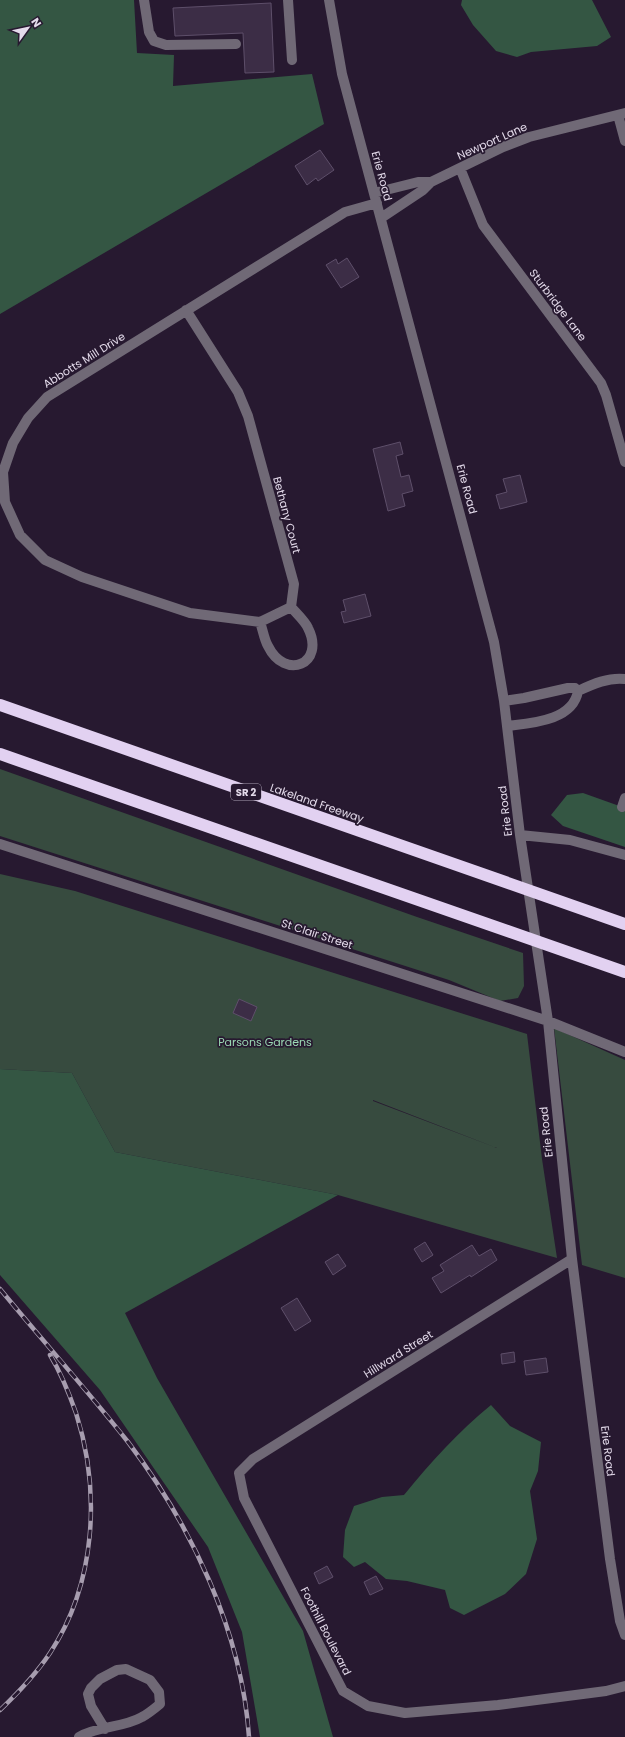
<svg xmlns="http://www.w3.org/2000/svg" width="625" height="1737" font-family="Poppins,sans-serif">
	<rect width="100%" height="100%" fill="#271930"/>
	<path fill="#374b3f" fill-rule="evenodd" d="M0 769 417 917 523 953 524 986 518 998 500 1001 449 980 0 836Z
		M0 874 75 891 527 1034 542 1159 557 1258 338 1195 115 1152 72 1073 0 1069ZM373 1100 497 1148 373 1101Z
		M554 1028 625 1060V1278L582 1265Z"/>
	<path fill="#345643" d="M0 0H134L137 53 174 55 173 86 312 74 324 124 0 314Z
		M462 0H592L611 37 597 46 531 52 517 57 496 51 473 25 461 5Z
		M583 793 625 808V847L563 826 551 815 567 795Z
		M0 1069 72 1073 115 1152 338 1195 125 1313 157 1378 303 1631 333 1737H260L242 1632 208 1547 100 1390 0 1275Z
		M491 1405 510 1426 541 1442 538 1471 530 1491 537 1539 526 1574 505 1594 464 1615 450 1608 445 1590 407 1581 386 1579 365 1562 354 1567 343 1557 345 1530 354 1506 382 1497 404 1495C430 1463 459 1431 491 1405Z"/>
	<path fill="#3c2d46" stroke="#5e4f6a" d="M271 3 274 72 245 73 243 33 175 36 173 8Z
		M320 150 334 170 318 181 316 178 307 185 295 166Z
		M347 258 359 277 341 288 326 265 336 259 338 264Z
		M400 442 403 454 396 456 401 477 409 475 413 491 402 494 405 506 388 511 373 449Z
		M520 475 527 502 500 509 496 495 507 492 503 479Z
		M365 594 371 616 344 623 341 612 346 611 343 600Z
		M239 999 257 1007 251 1021 233 1013Z
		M425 1242 433 1255 422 1262 414 1249Z
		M472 1245 479 1256 491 1249 497 1260 471 1277 470 1275 441 1293 432 1278 444 1271 440 1265Z
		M338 1254 346 1266 333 1275 325 1262Z
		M297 1298 311 1321 295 1331 281 1308Z
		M514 1352 515 1362 502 1364 501 1354Z
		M546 1358 548 1372 526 1375 524 1361Z
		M327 1566 333 1577 319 1584 314 1573Z
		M376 1576 383 1589 370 1595 364 1582Z"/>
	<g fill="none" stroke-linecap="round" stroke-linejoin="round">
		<path stroke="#706976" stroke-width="10" d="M144 0 149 32 154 41 166 45 236 44
			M288 0 292 60
			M329 0 342 74 494 642 504 701 520 835 548 1021 572 1259 610 1559 620 1621 625 1635
			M618 115 625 141
			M460 168 483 225 601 383 606 395 625 462
			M374 193 418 182H431
			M381 218 423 190 431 182 503 147 529 137 625 113
			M186 310 238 392 248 416 294 584 291 607C296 613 305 621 308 628 326 664 285 681 268 646 264 639 263 630 260 622
			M291 607 260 622 190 613 82 577 45 560 20 535 5 502 3 472 13 443 28 418 47 397 345 212 377 203
			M578 691C593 684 609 677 625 679
			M504 701 524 698 568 688H575L578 691
			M507 726C531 723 573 721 578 691
			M622 807 625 798
			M520 835 570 840 625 855
			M0 844 548 1021 625 1052
			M572 1259 253 1459 239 1473 244 1498 343 1691 368 1706 405 1713 498 1705 606 1691 625 1686
			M79 1737C97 1726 123 1728 142 1717 148 1714 154 1709 160 1704L159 1692 150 1680 126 1669 117 1670 100 1679 91 1688 88 1694 91 1706 105 1729"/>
		<path stroke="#e2d1f1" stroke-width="12" d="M0 705 625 924
			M0 754 625 972"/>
		<defs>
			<path id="rail" d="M0 1289C42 1340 87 1390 128 1442 191 1525 242 1632 249 1737
				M0 1710C19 1692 36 1674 50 1653 96 1583 101 1491 76 1413 69 1393 61 1373 50 1355"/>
		</defs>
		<use href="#rail" stroke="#a79daf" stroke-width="4.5"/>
		<use href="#rail" stroke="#271930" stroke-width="3" stroke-dasharray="9" stroke-linecap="butt"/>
	</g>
	<g text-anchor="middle" stroke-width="3.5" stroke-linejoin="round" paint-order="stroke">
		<rect fill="#271930" stroke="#aba1b3" stroke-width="1" x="231" y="784" width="30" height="16" rx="3"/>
		<g font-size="10" font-weight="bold" fill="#e4dbeb">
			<text x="246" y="796">SR 2</text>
		</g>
		<g font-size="11" fill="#e4dbeb" stroke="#271930">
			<text transform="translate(492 141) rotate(-24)" y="4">Newport Lane</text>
			<text transform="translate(382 176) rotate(75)" y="4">Erie Road</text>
			<text transform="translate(558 305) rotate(53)" y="4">Sturbridge Lane</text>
			<text transform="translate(84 360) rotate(-32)" y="4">Abbotts Mill Drive</text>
			<text transform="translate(467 489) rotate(75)" y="4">Erie Road</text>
			<text transform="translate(287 515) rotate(75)" y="4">Bethany Court</text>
			<text transform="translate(317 803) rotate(19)" y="4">Lakeland Freeway</text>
			<text transform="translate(505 811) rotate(-97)" y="4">Erie Road</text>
			<text transform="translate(317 934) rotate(18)" y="4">St Clair Street</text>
			<text transform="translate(546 1132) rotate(-96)" y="4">Erie Road</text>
			<text transform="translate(398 1354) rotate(-32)" y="4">Hillward Street</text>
			<text transform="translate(608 1451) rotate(83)" y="4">Erie Road</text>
			<text transform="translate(326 1631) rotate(63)" y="4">Foothill Boulevard</text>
		</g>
		<g font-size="11" fill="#9bd9b4" stroke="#271930">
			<text x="265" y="1046">Parsons Gardens</text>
		</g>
	</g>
	<g transform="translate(28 28) rotate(57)" stroke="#271930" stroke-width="3" paint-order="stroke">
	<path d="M0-3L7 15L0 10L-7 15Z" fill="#e4dbeb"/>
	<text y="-6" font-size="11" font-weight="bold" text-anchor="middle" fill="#e4dbeb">N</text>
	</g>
</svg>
